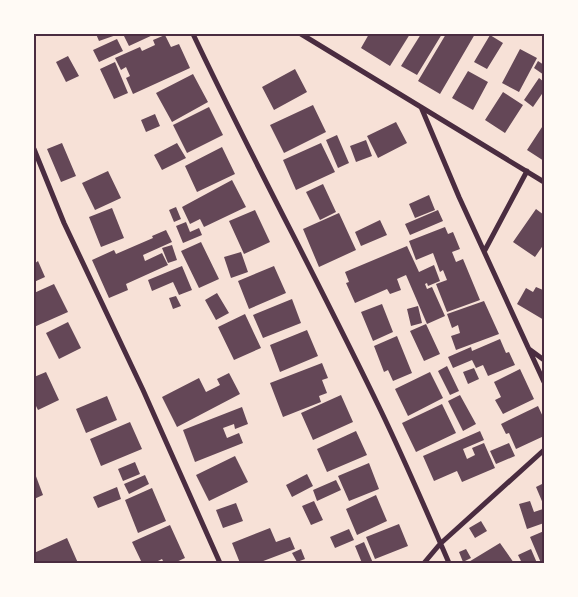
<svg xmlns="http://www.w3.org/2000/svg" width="578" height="597" font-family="'Exo 2',sans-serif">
	<rect width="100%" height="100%" fill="#f7e1d7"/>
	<path fill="#644757" d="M96 34H119L99 41Z
		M123 34H155L129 46Z
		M369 34H410L390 66 361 48Z
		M421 34H442L417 75 401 66Z
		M446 34H475L440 94 418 81Z
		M165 35 171 47 179 44 190 68 133 94 126 78 130 76 126 67 121 70 115 58 140 47 142 51 155 45 153 40Z
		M490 35 503 43 487 69 474 62Z
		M117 39 123 51 99 62 93 50Z
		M520 49 537 58 519 92 502 83Z
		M68 56 79 76 66 82 56 62Z
		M538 61 544 65V75L534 68Z
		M115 62 128 93 114 99 100 69Z
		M295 69 307 92 274 110 262 87Z
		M468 71 488 82 473 110 452 98Z
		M193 74 208 102 172 122 156 93Z
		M539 78 544 82V91L533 107 524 100Z
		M503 92 523 105 505 133 485 120Z
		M313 105 326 132 284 153 270 125Z
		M209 107 223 135 187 153 173 125Z
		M155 114 160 126 146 132 141 120Z
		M396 122 407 143 378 158 367 136Z
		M544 124V161L527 150Z
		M337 135 349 163 338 168 326 140Z
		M366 140 372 156 356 162 350 146Z
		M62 143 76 176 61 182 47 149Z
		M177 143 186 158 162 170 154 155Z
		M321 143 335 172 296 190 283 160Z
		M222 147 235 174 197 192 185 166Z
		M108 171 121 198 95 210 82 183Z
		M232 180 246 207 204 227 200 219 190 224 182 207Z
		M323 184 336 212 320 220 306 192Z
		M429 195 435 210 415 218 409 204Z
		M176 207 181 219 174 222 169 210Z
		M112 208 124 238 101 247 89 217Z
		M536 209 544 215V244L535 257 513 242Z
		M255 210 270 242 244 254 229 221Z
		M438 210 443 221 410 235 405 224Z
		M339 213 356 250 319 267 303 229Z
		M380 220 387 235 361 246 355 232Z
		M186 222 190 232 199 228 202 235 183 243 176 226Z
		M445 227 448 234 453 232 460 249 452 252 456 262 463 259 480 300 447 312 436 284 447 280 443 270 440 272 433 253 416 260 409 241Z
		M166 230 172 242 143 255 145 261 162 253 168 265 126 284 128 290 109 298 92 260 114 250 116 254 153 238 152 236Z
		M201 242 219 279 199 288 181 251Z
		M172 245 177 260 168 263 162 248Z
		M407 246 419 272 434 265 440 281 428 286 427 283 425 284 427 289 432 287 445 316 427 324 406 275 397 279 401 290 390 294 387 289 355 303 346 283 349 282 345 272Z
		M241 252 248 272 231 278 224 257Z
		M38 261 45 277 34 282V264Z
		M182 266 192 290 179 295 173 282 152 291 148 280Z
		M274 266 286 293 249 309 238 281Z
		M54 284 68 312 34 327V293Z
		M536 287 543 290 544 288V320L517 304 526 288 533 292Z
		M217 293 229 313 216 320 205 300Z
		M176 296 181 306 173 309 169 298Z
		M292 299 301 323 263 338 253 315Z
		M484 301 499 334 456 350 451 336 460 333 458 325 452 328 447 314Z
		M382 304 393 332 373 341 361 312Z
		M418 306 422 323 411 326 407 309Z
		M245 314 261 348 234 360 218 327Z
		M68 322 81 348 59 359 46 333Z
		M426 324 440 354 424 361 410 331Z
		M307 330 318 356 280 372 270 345Z
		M397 336 412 373 393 381 388 370 384 372 374 346Z
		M500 339 506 353 509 352 515 365 488 376 483 365 476 368 472 360 453 368 448 357 471 347 472 351Z
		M322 363 328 378 322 380 327 393 319 396 321 402 283 417 270 383Z
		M447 366 459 391 450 395 438 371Z
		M474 368 479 379 468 384 463 372Z
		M520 369 534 399 503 414 495 400 501 397 494 382Z
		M46 372 59 400 38 410 34 402V377Z
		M430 372 443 398 408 416 395 389Z
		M229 373 240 394 177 427 162 397 199 378 206 392 220 385 217 379Z
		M341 395 353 422 313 440 301 413Z
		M460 395 476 424 463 431 448 401Z
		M107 396 117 420 86 433 76 409Z
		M442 404 456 433 416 452 402 423Z
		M538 406 544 419V436L516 449 509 433 506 434 501 424Z
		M242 407 248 424 235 429 234 424 223 428 227 438 239 433 243 443 195 462 183 430Z
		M130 422 142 449 101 466 90 439Z
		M356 431 367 455 327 472 317 449Z
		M480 431 484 440 463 449 467 459 475 455 472 448 484 443 495 468 462 482 457 471 434 481 423 456Z
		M509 443 515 456 496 464 490 451Z
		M235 456 248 482 209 501 196 475Z
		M135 462 140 474 123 481 118 469Z
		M369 463 379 489 349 501 338 476Z
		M34 471 43 495 34 499Z
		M307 474 313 486 292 497 286 485Z
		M145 475 149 484 129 494 124 484Z
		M336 480 341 490 317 501 313 490Z
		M544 483V506L536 487Z
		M117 487 121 499 98 508 93 497Z
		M152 488 166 521 138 533 125 500Z
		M376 495 387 521 357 535 346 509Z
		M314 501 323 520 311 525 302 506Z
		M530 501 534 512 543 509 544 523 527 529 519 504Z
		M236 503 243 521 223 528 216 510Z
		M481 521 487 531 475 538 469 528Z
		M399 524 408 546 375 559 366 537Z
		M170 525 185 558 174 563H164L162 559 154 563H142L132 542Z
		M270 528 276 542 290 537 295 549 258 563H240L232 543Z
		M349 529 354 540 335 548 330 537Z
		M544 531V563H541L530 537Z
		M67 538 78 563H36L34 553Z
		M364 542 373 563H362L355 546Z
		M500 543 514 563H467Z
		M301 549 305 559 297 562 292 553Z
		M466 549 471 558 463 562 459 552Z
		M531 549 537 563H522L518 555Z"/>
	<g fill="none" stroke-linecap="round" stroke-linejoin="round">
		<path stroke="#4a2c40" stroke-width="5" d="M193 34C253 161 320 284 381 411 405 461 427 512 449 563
			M301 34 544 182
			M421 107 459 197 544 382
			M34 149 64 223 143 390 220 563
			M485 250 527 171
			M529 349 544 360
			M424 563 440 544 544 450"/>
	</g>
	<rect width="578" height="597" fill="none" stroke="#fffaf5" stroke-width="70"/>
	<rect x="35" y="35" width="508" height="527" fill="none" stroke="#4a2c40" stroke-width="2"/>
</svg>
